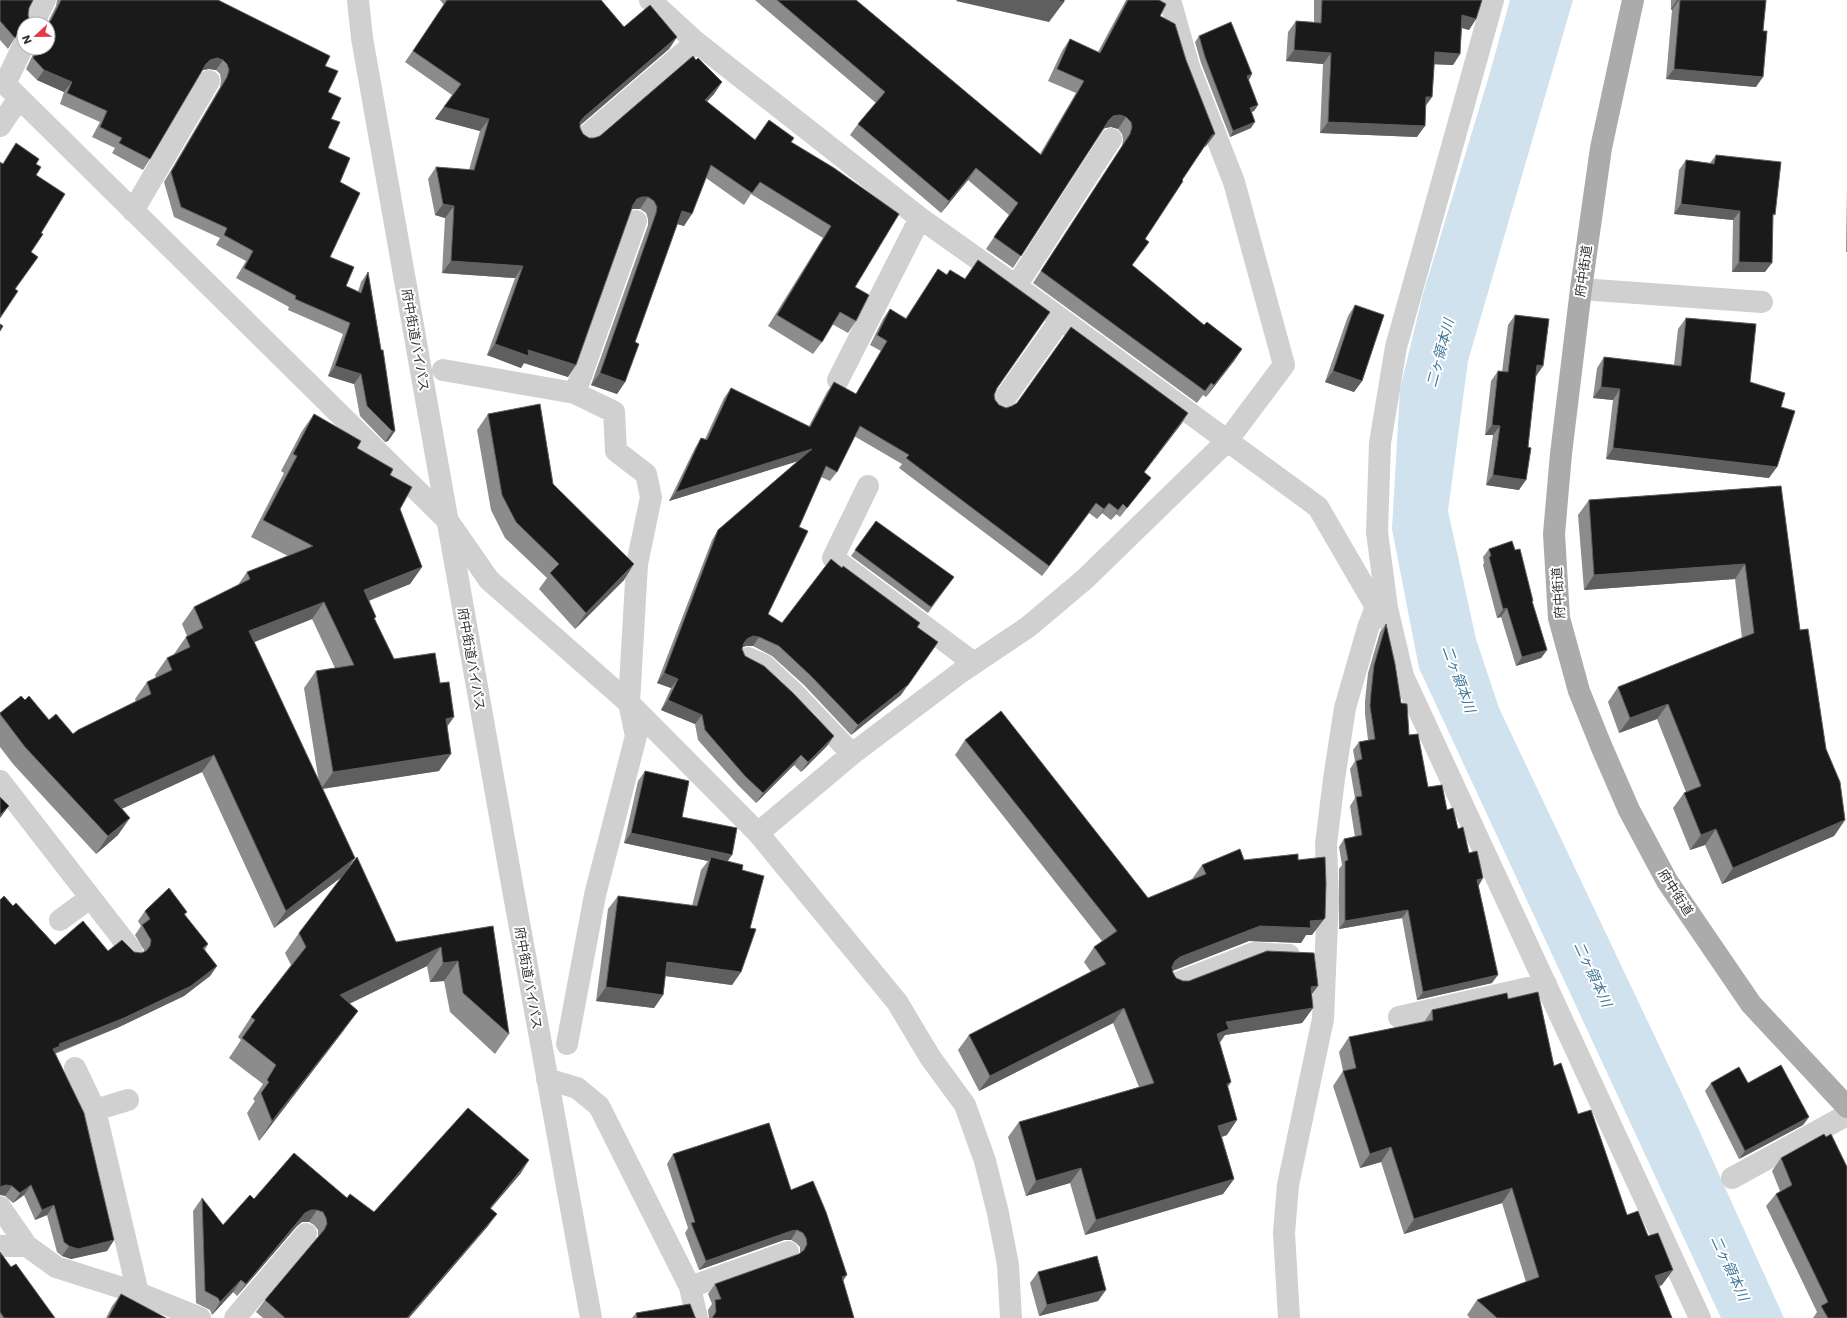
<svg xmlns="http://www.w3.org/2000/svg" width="1847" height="1318" font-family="Poppins,'Noto Sans JP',sans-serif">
	<rect width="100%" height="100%" fill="#fff"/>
	<path fill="#cfe2ee" d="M1510 0H1573L1468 361 1448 511 1476 639 1499 708 1694 1119 1784 1318H1721L1419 668 1392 529 1400 389 1423 294 1489 76Z"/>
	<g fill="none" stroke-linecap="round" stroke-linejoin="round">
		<path stroke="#d0d0d0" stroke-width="22" d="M358 0 362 38 512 884 591 1318
			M650 0 696 42 920 218 1016 286 1318 507 1376 607 1387 608
			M1493 0 1396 347 1380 443 1377 532 1387 608 1403 676 1700 1318
			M33 24 45 0
			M0 79 448 521 489 580 629 703 758 833 897 1002 930 1057 965 1105 985 1161 998 1213 1008 1265 1011 1318
			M5 84 24 44
			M0 126 19 98
			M584 138 696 42
			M133 211 209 81
			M1016 286 1111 139
			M1581 289 1762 302
			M443 370 575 393 614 412 616 451 646 474 651 497 637 564 629 703 636 736 595 895 567 1044
			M838 380 920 218
			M575 393 636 221
			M1000 405 1061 319
			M868 486 833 558 974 663
			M748 658 764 665 795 694 852 754
			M0 781 132 951
			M758 833 852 754 961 672 1028 627 1085 579 1227 441 1284 365 1234 182 1189 67 1170 0
			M60 920 90 898
			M1174 984 1254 953 1289 955
			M1399 1017 1546 984
			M75 1068 95 1110 138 1293
			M547 1079 577 1088 599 1106 690 1287 697 1318
			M95 1110 128 1100
			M1732 1178 1847 1115
			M0 1207 27 1246 56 1267 138 1293 200 1318
			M0 1246H27
			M690 1287 788 1252
			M235 1318 306 1234
			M1289 1318 1284 1233 1288 1185 1323 1019 1328 899 1326 844 1334 779 1345 708 1368 628 1376 607"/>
		<path stroke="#ababab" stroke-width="22" d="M1633 0 1601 148 1581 289 1561 454 1554 534 1559 618 1579 691 1602 748 1629 810 1667 881 1751 1004 1847 1107"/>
	</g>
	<path fill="#8c8c8c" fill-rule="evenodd" d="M0 0 29 8 28 15 29 24 23 32 18 33 8 49 0 40Z
		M57 0H218L325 66 331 119 328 148 340 182 330 257 346 286 358 292 361 282 368 272 395 431 388 441 385 442 360 416 354 384 328 376 343 334 288 310 289 307 236 278 246 261 216 245 220 238 174 217 164 182 220 87 221 81 220 74 216 70 209 69 203 70 201 72 150 159 143 170 112 153 115 148 92 137 100 122 60 104 64 92 37 80 26 69 36 48H48L47 24 56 6Z
		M440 0H601L624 27 677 37 669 49 580 125V128L583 134 589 138H594L600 136 696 60 722 82 714 94 707 102 755 140 791 142 834 168 855 287 856 321 848 333 832 324 822 342 813 354 768 326 823 238 751 194 744 205 706 178 684 226 677 224 635 342 625 382 617 394 591 385 648 225V219L646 213 640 209H633L631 210 568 377 524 363 521 368 487 355 515 278 442 273 445 218 435 215 428 179 436 167 469 170 480 131 435 119 452 95 405 62 444 5Z
		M755 0H856L1040 154 1076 93 1048 81 1062 51 1070 39 1098 52 1126 0H1159L1160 16 1186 60 1215 134 1206 146 1204 147 1182 180 1145 239 1132 265 1204 325 1242 349 1234 361 1206 397 1203 395 1197 403 1033 283 1122 146 1123 139 1122 134 1118 129 1111 127 1105 128 1102 131 1013 268 986 249 1009 215 968 180 941 213 850 135 858 124 876 103Z
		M1314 0H1482L1476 19 1469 30 1462 28 1460 54 1453 65 1434 64 1432 97 1426 105 1417 137 1320 133 1323 64 1286 61 1288 32 1296 21 1314 22Z
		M1671 0H1766L1756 87 1666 79 1672 10 1671 9Z
		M1199 36 1252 74 1248 80 1258 105 1254 111 1251 112V128L1230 137 1201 63 1195 42Z
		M1716 155 1773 218 1765 272H1732L1733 220 1674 214 1679 170 1686 160 1710 163Z
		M1847 188V252H1846Z
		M938 269 946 275 950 270 996 388 994 395 995 400 999 405 1006 408 1182 423 1144 472 1151 478 1120 517 1116 514 1111 520 1102 513 1097 519 1089 513 1042 576 899 468 902 464 854 436 837 472 830 481 821 477 799 527 768 614 782 623 917 627 901 695 851 735 804 685 772 656 753 646H746L743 647 742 649 745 656 834 736 827 746 801 772 794 765 756 803 738 785 698 740 695 724 661 710 671 688 657 683 712 540 718 530 798 461 669 501 695 448 701 438 705 439 724 398 731 388 809 426 827 392 834 382 856 394 881 351 870 345 883 319 890 309 906 318Z
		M1355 305 1362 381 1354 392 1325 382 1348 316Z
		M1515 315 1543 366 1536 376 1519 490 1486 485 1493 435H1485L1491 381 1498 371 1502 372 1508 325Z
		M1686 318 1750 382 1781 407 1769 478 1606 459 1613 400 1593 398 1597 368 1604 357 1674 365 1678 329Z
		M314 414 390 475 400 509 422 567 410 584 369 601 375 619 394 659 447 727 439 771 322 789 343 876 274 928 202 772 121 809 118 835 96 854 13 764 0 747V713L25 700 49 720 73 734 136 702 135 699 147 682 156 678 155 675 167 658 174 655V654L186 637 187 636 182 624 194 607 238 585 247 572 288 556 251 537 284 473 281 471 302 431ZM312 619 335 668 316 671 304 688 319 783 254 642Z
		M488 414 553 484 624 580 575 629 539 589 547 578 505 538 491 510 477 430Z
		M1781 486 1800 630 1826 749 1845 820 1834 836 1722 884 1705 845 1690 850 1673 808 1684 793 1686 792 1657 719 1619 733 1608 702 1618 687 1742 638 1735 579 1584 590 1578 515 1589 500Z
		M876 521 954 577 928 613 851 556Z
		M1489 549 1532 603 1547 650 1541 658 1516 666 1501 617 1497 618 1483 565 1484 563 1483 557Z
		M1386 624 1401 703 1409 735 1428 787 1447 810 1458 829 1469 853 1478 886 1492 983 1417 1000 1402 918 1339 929V869L1342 865 1339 847 1344 839 1355 837 1350 806 1355 798 1350 769 1355 761 1353 750 1359 742 1368 740 1365 714V701L1368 673 1380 632Z
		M965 740 1148 898 1192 879 1202 865 1244 860H1298L1312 935H1306L1301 943 1249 941 1173 971V973L1176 978 1183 981 1311 995 1313 1008 1302 1023 1225 1035 1220 1043 1231 1082 1228 1087 1227 1135 1222 1137 1234 1179 1223 1194 1085 1235 1070 1183 1026 1196 1008 1137 1019 1122 1139 1087 1113 1023 979 1091 958 1050 969 1035 1091 972 1084 962 1094 947 1102 941 955 755Z
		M645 771 682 817 728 861 742 870 750 928 741 972 732 985 665 976 663 995 654 1008 596 1001 608 909 618 896 692 906 701 870 708 861 624 843 638 781Z
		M13 906 55 945 108 951 141 953 144 952V950L135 935 141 926 138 921 145 911 187 912 185 915 208 944 205 950 217 966 210 976 184 996 117 1028 55 1054 114 1240 107 1251 71 1259 62 1256 57 1252 47 1215 35 1220 24 1195 13 1203 5 1196Z
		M493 926 509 1034 495 1054 450 1012 444 981 430 982 427 966 349 1004 344 1030 259 1141 247 1113 255 1101 253 1099 263 1084 229 1058 241 1040 238 1037 251 1017 291 965 285 953 299 933 396 942Z
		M1508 999 1554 1066 1627 1215 1662 1285 1659 1286 1672 1318H1470L1467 1315 1477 1300 1526 1282 1502 1203 1404 1234 1381 1162 1360 1168 1333 1086 1343 1071 1339 1052 1349 1037 1424 1022 1432 1010Z
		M1711 1083 1809 1117 1803 1125 1739 1159 1705 1091Z
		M1826 1137 1847 1318H1813L1817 1312 1766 1206 1776 1194 1780 1191 1772 1171 1781 1158Z
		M673 1154 791 1190 843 1281 854 1318H709L708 1310 712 1304 708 1294 715 1284 799 1254 800 1253V1247L796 1243 791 1240H784L699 1270 685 1233 688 1228 667 1164Z
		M521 1173 491 1208 488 1226 409 1318H263L256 1312 265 1300 318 1237V1230L314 1225 309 1222H302L297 1226 237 1296 233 1292 212 1315 210 1310 196 1303 193 1211 202 1198 223 1225 254 1199 347 1198 374 1212Z
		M0 1253 11 1267 55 1318H0Z
		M1038 1272 1098 1301 1039 1316 1030 1283Z
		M121 1294 166 1318H106L112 1306Z
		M636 1313 695 1317 696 1318H632Z"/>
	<path fill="#5f5f5f" d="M957 0H1055L1064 2 1049 22 956 1Z
		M1677 0H1679L1672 10 1671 9Z
		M1462 15 1476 19 1469 30 1455 26Z
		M30 21 29 24H24V31L23 32 17 34 24 24Z
		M677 37 669 49 576 129 584 117Z
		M1294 50 1331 53 1323 64 1286 61Z
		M1435 52 1460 54 1453 65 1427 64Z
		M217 58 223 60 216 70 209 69 203 70 198 74 206 64 210 60Z
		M1674 69 1763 77 1756 87 1666 79Z
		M44 70 72 82 64 92 37 80Z
		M1252 74 1249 80 1243 82 1247 76Z
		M722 82 714 94 696 112 705 100Z
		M1426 97H1432L1424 108Z
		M1258 105 1254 111 1246 114 1250 108Z
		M444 107 489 119 480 131 435 119Z
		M1120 115 1126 117 1118 129 1111 127 1105 128 1100 132 1109 120 1113 116Z
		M1255 122 1251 128 1230 137 1233 131Z
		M1328 122 1425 126 1417 137 1320 133Z
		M1215 134 1206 146 1204 147 1212 135Z
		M976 168 968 180 941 213 949 201Z
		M642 197H648L640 209H633L628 211 637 199Z
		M443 204 454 206 445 218 435 215Z
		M1681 204 1740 211 1733 220 1674 214Z
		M682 211 692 214 684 226 674 223Z
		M451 261 523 266 515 278 442 273Z
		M1739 262 1772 263 1765 272H1732Z
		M495 344 528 350 576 365 568 377 524 363 521 368 487 355Z
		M1242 349 1234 361 1206 397 1214 385Z
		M1537 365 1543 366 1536 376 1530 375Z
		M335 366 361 374 354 384 328 376Z
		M1333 371 1362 381 1354 392 1325 382Z
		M600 373 625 382 617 394 591 385Z
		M1601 387 1620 389 1613 400 1593 398Z
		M1188 413 1182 423 1137 482 1144 472Z
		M1492 425 1500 426 1493 435H1485Z
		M392 431H395L388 441 385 442Z
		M1613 448 1777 467 1769 478 1606 459Z
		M812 449 805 459 669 501 676 492Z
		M1493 475 1526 480 1519 490 1486 485Z
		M1096 503 1089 513 1042 576 1049 566Z
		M1109 503 1102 513 1097 519 1104 509Z
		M1123 504 1116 514 1111 520 1118 510Z
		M634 564 624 580 575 629 586 613Z
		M1745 564 1735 579 1584 590 1594 575Z
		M422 567 410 584 352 607 364 590Z
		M324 602 312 619 237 649 249 631Z
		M1507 608 1501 617 1497 618 1503 609Z
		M753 636 759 637 753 646H746L740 648 737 653 747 639Z
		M1547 650 1541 658 1516 666 1522 657Z
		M664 673 678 679 671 688 657 683Z
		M908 685 901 695 851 735 858 725Z
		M668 700 702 715 695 724 661 710Z
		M1668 704 1657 719 1619 733 1630 718Z
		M454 717 442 734 446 719Z
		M834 736 827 746 801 772 808 762Z
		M451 754 439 771 321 789 333 772Z
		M214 755 202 772 102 818 114 800Z
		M801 755 794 765 756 803 763 793Z
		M9 806 0 818V815Z
		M130 818 118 835 96 854 108 836Z
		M1845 820 1834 836 1722 884 1733 868Z
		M1716 829 1705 845 1690 850 1701 835Z
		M631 833 732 855 725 865 711 857 708 861 624 843Z
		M355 858 343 876 274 928 286 911Z
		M1483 878 1478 887 1477 880Z
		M1408 910 1402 918 1339 929 1345 921Z
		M1325 918 1312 935H1306L1301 943 1249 941 1169 972 1175 961 1180 957 1260 926 1310 921Z
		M441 947 427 966 326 1015 340 995Z
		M458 961 444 981 430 982 443 963Z
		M667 962 741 972 732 985 658 975Z
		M217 966 210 976 184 996 117 1028 55 1053 53 1057V1049L59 1044Z
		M1498 975 1492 983 1417 1000 1423 992Z
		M1318 986 1307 1001 1311 987Z
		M606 987 663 995 654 1008 596 1001Z
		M1124 1008 1113 1023 979 1091 990 1076Z
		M1313 1008 1302 1023 1225 1035 1218 1044 1207 1049 1226 1022Z
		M358 1011 344 1030 259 1141 272 1121Z
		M1231 1082 1220 1097 1227 1084Z
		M1809 1117 1803 1125 1739 1159 1745 1151Z
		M1237 1120 1227 1135 1208 1141 1218 1126Z
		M1391 1147 1381 1162 1360 1168 1370 1154Z
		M529 1160 521 1173 481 1220 490 1208Z
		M1081 1168 1070 1183 1026 1196 1036 1181Z
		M1234 1179 1223 1194 1085 1235 1096 1220Z
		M6 1185 12 1186 5 1196 0 1195V1187Z
		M31 1185 24 1195 13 1203 20 1193Z
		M1512 1188 1502 1203 1404 1234 1414 1219Z
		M54 1205 47 1215 35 1220 42 1210Z
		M311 1210H317L309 1222H302L297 1226 237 1296 246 1284 305 1213Z
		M497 1214 488 1226 409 1318H407Z
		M797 1230 791 1240H784L699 1270 706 1261 791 1231Z
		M114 1240 107 1251 71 1259 62 1256 69 1246Z
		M1673 1270 1662 1285 1645 1291 1655 1276Z
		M847 1275 840 1285 842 1277Z
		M241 1280 233 1292 212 1315 220 1302Z
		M1106 1290 1098 1301 1039 1316 1047 1305Z"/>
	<path fill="#1a1a1a" stroke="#5f5f5f" d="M0 0H33L29 8 28 15 30 21 24 24 15 38 0 21Z
		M61 0H218L330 56 325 66 338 71 328 92 341 98 331 119 340 122 328 148 350 158 340 182 360 193 330 257 354 267 346 286 361 293 368 272 381 350H383L395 431H392L367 406 361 374 335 366 350 323 295 299 296 296 244 268 253 251 224 235 227 228 181 207 171 172 227 77 229 70 227 64 223 60 217 58 210 60 206 64 150 159 119 143 122 138 100 127 107 111 67 93 72 82 44 70 33 58 38 48H48V24H47L51 20Z
		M447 0H601L624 27 650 5 677 37 584 117 580 122V128L583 134 589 138H594L600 136 693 56 696 60 698 58 722 82 705 100 755 140 769 120 794 138 791 142 834 168 899 214 855 287 869 295 856 321 840 312 822 342 777 315 831 226 760 182 752 193 711 165 692 214 682 211 635 342 639 344 625 382 600 373 656 213 657 207 654 201 648 197H642L637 199 633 205 576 365 528 350 529 356 495 344 523 266 451 261 454 206 443 204 436 167 474 170 489 119 444 107 461 84 413 51Z
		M777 0H856L1041 155 1084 81 1057 69 1070 39 1100 53 1128 0H1159L1166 4 1160 16 1175 24 1186 60 1215 134 1212 135 1182 180 1183 181 1145 239 1149 242 1132 265 1204 325 1207 322 1242 349 1214 385 1211 383 1205 391 1041 271 1130 134 1132 127 1131 122 1126 117 1120 115 1113 116 1109 120 1021 256 994 237 1018 203 976 168 949 201 858 124 885 92Z
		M1055 0H1064V2Z
		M1322 0H1482L1476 19 1462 15 1460 54 1435 52 1432 97H1426L1425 126 1328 122 1331 53 1294 50 1296 21 1321 23Z
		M1680 0H1766L1763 31H1767L1763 77 1674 69Z
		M1231 22 1252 74 1247 76 1258 105 1250 108 1255 122 1233 131 1205 57 1199 36Z
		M16 143 39 159 36 164 41 167 36 175 65 194 41 233 43 234 31 252 38 257 15 289 18 291 0 318V162L3 164Z
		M1716 155 1781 162 1775 215 1773 214 1772 263 1739 262 1740 211 1681 204 1686 160 1714 164Z
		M978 260 1050 312 997 388 994 395 995 400 999 405 1006 408 1012 406 1017 403 1071 327 1188 413 1144 472 1151 478 1127 508 1123 504 1118 510 1109 503 1104 509 1096 503 1049 566 906 458 909 455 860 426 837 472 826 466 799 527 808 531 768 614 782 623 831 559 842 568 843 566 920 623 917 627 938 642 908 685 858 725 811 676 779 646 759 637 753 636 747 639 744 643 742 649 745 656 764 666 793 693 834 736 808 762 801 755 763 793 745 776 705 730 702 715 668 700 678 679 664 673 718 530 812 449 676 492 701 438 707 440 731 388 810 427 834 382 856 394 887 341 877 335 890 309 906 319 938 269 947 275 950 270 965 279Z
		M1355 305 1384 315 1362 381 1333 371Z
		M1515 315 1549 319 1543 366 1537 365 1528 447 1531 448 1526 480 1493 475 1500 426 1492 425 1498 371 1508 372Z
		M1686 318 1756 324 1750 382 1785 393 1781 407 1795 411 1777 467 1613 448 1620 389 1601 387 1604 357 1681 366Z
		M0 324 3 326 0 331Z
		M540 404 553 484 634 564 586 613 550 573 559 564 516 522 502 495 488 414Z
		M314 414 361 441 357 448 393 469 390 475 412 487 400 509 422 567 364 590 376 617 374 618 394 659 435 653 440 683 449 682 454 717 446 719 451 754 333 772 316 671 354 665 324 602 249 631 355 858 286 911 214 755 114 800 130 818 108 836 25 747 0 714V713L21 696 25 700 29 696 49 720 56 714 73 734 78 730 151 694 147 682 172 670 167 658 190 647 186 637 203 628 194 607 250 579 247 572 313 546 263 520 297 456 293 454Z
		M1781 486 1800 630 1808 629 1826 749 1840 782 1845 820 1733 868 1716 829 1701 835 1684 793 1701 786 1668 704 1630 718 1618 687 1754 633 1745 564 1594 575 1589 500Z
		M876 521 954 577 931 607 855 550Z
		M1512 541 1515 550 1520 549 1533 601H1532L1547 650 1522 657 1507 608 1503 609 1489 557 1491 556 1489 549Z
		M1386 624 1395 664 1401 703 1407 704 1409 735 1418 734 1428 787 1442 785 1447 810 1453 808 1458 829 1463 827 1469 853 1477 851 1483 878 1477 880 1498 975 1423 992 1408 910 1345 921V861L1348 860 1344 839 1362 835 1356 797 1362 796 1356 761 1362 759 1359 742 1375 739 1370 706 1371 693 1374 665Z
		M1001 711 1148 898 1206 874 1202 865 1240 849 1244 860 1298 854V860L1325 857 1326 884 1325 918 1323 920 1310 921 1311 928 1260 926 1180 957 1175 961 1172 967 1173 973 1176 978 1183 981H1189L1267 951 1314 953 1318 986 1311 987 1313 1008 1226 1022 1229 1029 1217 1034 1231 1082 1227 1084 1237 1120 1218 1126 1234 1179 1096 1220 1081 1168 1036 1181 1019 1122 1154 1083 1124 1008 990 1076 969 1035 1106 964 1094 947 1117 931 965 740Z
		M645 771 689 781 682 817 737 828 732 855 631 833Z
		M0 797 9 806 0 815Z
		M357 857 396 942 493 926 509 1034 463 993 458 961 443 963 441 947 340 995 358 1011 272 1121 261 1093 269 1082 267 1080 276 1065 242 1038 255 1020 251 1017 306 947 299 933Z
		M711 857 743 865 742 870 764 876 750 928 756 929 741 972 667 962 663 995 606 987 618 896 697 906Z
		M169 888 187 912 184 914 208 944 203 948 217 966 191 986 124 1018 59 1044 60 1046 53 1049 84 1113 114 1240 78 1249 69 1246 64 1242 54 1205 42 1210 31 1185 20 1193 12 1186 6 1185 0 1187V900L4 896 13 906 16 903 55 945 83 921 108 951 122 940 134 952 141 953 146 951 150 946 151 940 142 925 150 919 145 911Z
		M1538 992 1554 1066 1561 1063 1578 1114 1591 1110 1627 1215 1638 1211 1648 1236 1658 1233 1673 1270 1655 1276 1672 1318H1497L1477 1300 1539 1277 1512 1188 1414 1219 1391 1147 1370 1154 1343 1071 1356 1068 1349 1037 1433 1020 1432 1010 1507 993 1508 999Z
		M1781 1065 1809 1117 1745 1151 1711 1083 1739 1067 1748 1083Z
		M468 1108 529 1160 490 1208 497 1214 407 1318H285L265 1300 324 1230 327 1224 326 1218 323 1212 317 1210H311L305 1213 246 1284 241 1280 220 1302 218 1298 205 1291 202 1198 223 1225 250 1195 254 1199 294 1153 347 1198 350 1194 374 1212Z
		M769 1123 791 1190 813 1181 826 1212 847 1275 842 1277 854 1318H712L716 1312 715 1300 721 1299 715 1284 799 1254 804 1250 807 1244 806 1238 803 1233 797 1230 791 1231 706 1261 691 1223 695 1222 673 1154Z
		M1824 1134 1826 1137 1831 1134 1847 1167V1318H1828L1821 1306 1828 1302 1776 1194 1792 1185 1781 1158Z
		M0 1252 11 1267 16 1264 55 1318H4L0 1312Z
		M1097 1256 1106 1290 1047 1305 1038 1272Z
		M121 1294 166 1318H108Z
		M690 1304 695 1317 696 1318H637L636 1313Z"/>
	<g text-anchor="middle" stroke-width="4" stroke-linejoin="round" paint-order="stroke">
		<g font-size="13" fill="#333" stroke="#fff">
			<text transform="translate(1583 271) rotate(-82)" y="5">府中街道</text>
			<text transform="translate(416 340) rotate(80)" y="5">府中街道バイパス</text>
			<text transform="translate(1558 593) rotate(-94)" y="5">府中街道</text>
			<text transform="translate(472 659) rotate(80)" y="5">府中街道バイパス</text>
			<text transform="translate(1676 892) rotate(57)" y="5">府中街道</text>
			<text transform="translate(529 978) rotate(80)" y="5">府中街道バイパス</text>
		</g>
		<g font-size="14" font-style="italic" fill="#3f7597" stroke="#fff">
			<text transform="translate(1440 353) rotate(-75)" y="5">二ヶ領本川</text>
			<text transform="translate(1459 679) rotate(70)" y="5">二ヶ領本川</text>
			<text transform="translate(1593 974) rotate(65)" y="5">二ヶ領本川</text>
			<text transform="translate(1730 1268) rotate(65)" y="5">二ヶ領本川</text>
		</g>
	</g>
	<g transform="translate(36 36) rotate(248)"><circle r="19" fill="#ffffff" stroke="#adadad"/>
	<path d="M0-3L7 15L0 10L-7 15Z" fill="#e63946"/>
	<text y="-6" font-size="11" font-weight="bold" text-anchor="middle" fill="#333333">N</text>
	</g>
</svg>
